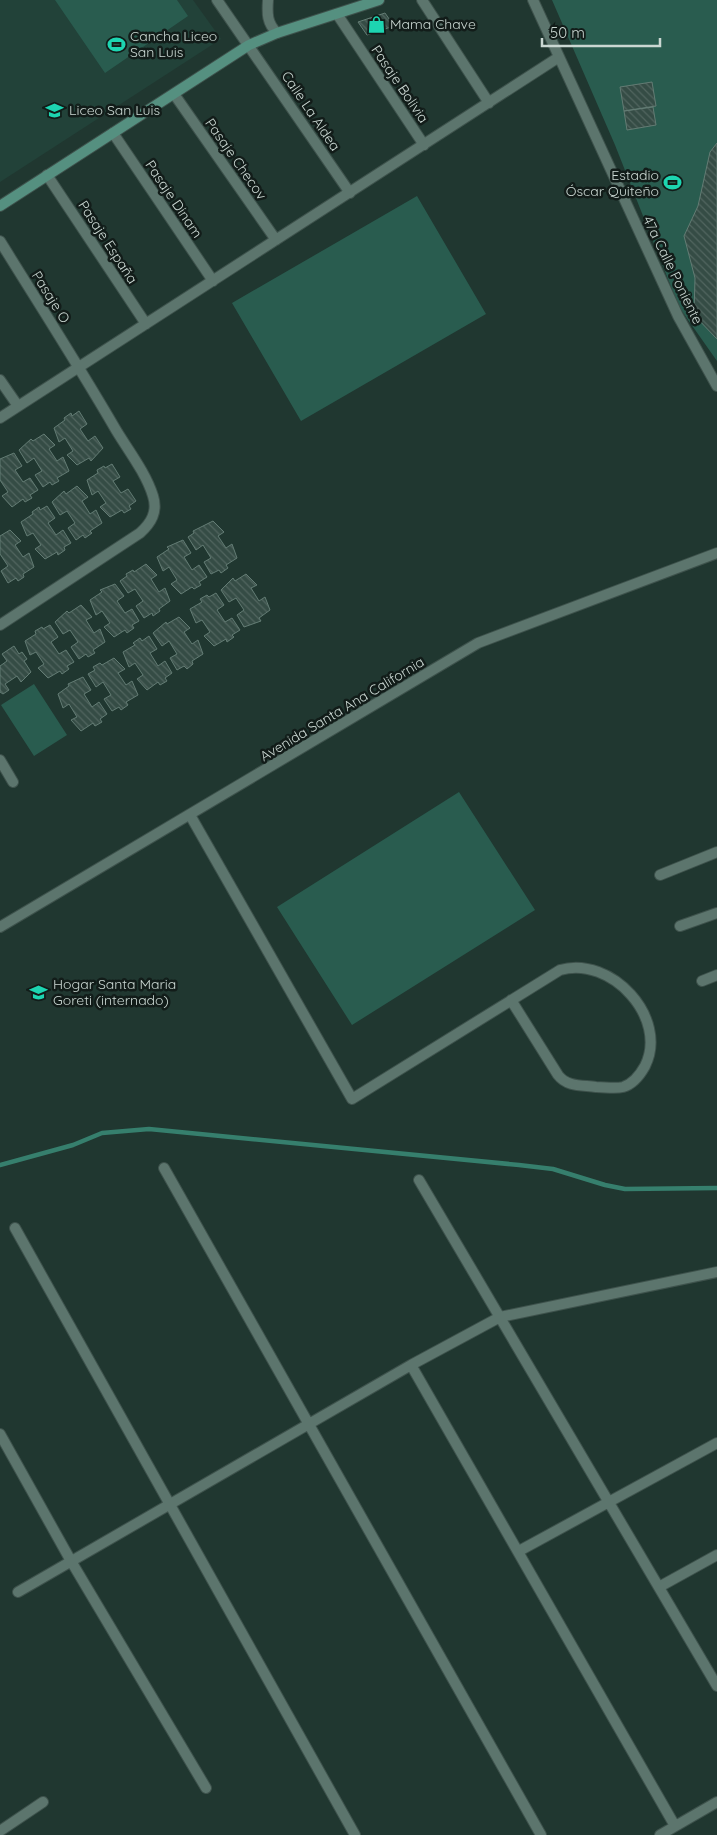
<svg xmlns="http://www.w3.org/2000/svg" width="717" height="1835" font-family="Quicksand,sans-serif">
	<defs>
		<pattern id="building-back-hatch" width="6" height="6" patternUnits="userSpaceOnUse" patternTransform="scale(1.25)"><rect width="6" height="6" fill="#354c45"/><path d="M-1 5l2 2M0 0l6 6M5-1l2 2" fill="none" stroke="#51655f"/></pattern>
	</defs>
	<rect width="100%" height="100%" fill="#203730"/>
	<path fill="#224239" d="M0 0H193L221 39 0 182Z"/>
	<path fill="#295c4f" d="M55 0H177L188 16 105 73Z
		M552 0H717V361L679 307 615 145Z
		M417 196 486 314 301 421 232 303Z
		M34 684 67 735 34 756 1 705Z
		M459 792 535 910 352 1025 277 907Z"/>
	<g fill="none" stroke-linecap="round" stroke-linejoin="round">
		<path stroke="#367f6d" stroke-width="4.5" d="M0 1165 73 1145 102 1133 149 1129 519 1165 553 1169 605 1185 625 1189 717 1188"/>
	</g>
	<path fill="url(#building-back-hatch)" stroke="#637c74" d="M385 13 394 26 367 35 358 22Z
		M652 82 656 106 624 111 620 87Z
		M653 107 656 125 627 130 624 111Z
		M717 143V339L694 315 695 278 684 236 698 206 710 152Z
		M79 411 87 424 80 429 88 441 95 436 103 448 91 461 89 458 77 465 67 455 73 451 65 438 59 442 54 428 65 420 64 418 71 413 72 416Z
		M44 434 55 445 49 449 57 461 63 457 69 471 57 478 59 481 52 485 50 482 43 487 35 475 42 471 34 458 27 463 19 450 31 439 33 441Z
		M14 453 22 466 15 470 23 482 30 478 38 490 30 495 32 498 25 502 23 499 12 507 2 496 8 492 0 480V459Z
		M112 464 120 477 113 481 121 493 128 489 136 501 129 506 131 509 124 513 122 510 110 517 100 507 106 503 98 491 92 495 87 480 98 473 97 470 104 466 105 468Z
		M77 486 88 497 82 501 90 514 96 510 102 523 90 531 92 533 85 538 83 535 76 540 68 528 75 523 67 511 60 515 52 502 64 491 66 494Z
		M47 506 55 518 48 523 56 535 63 530 71 543 64 547 65 550 58 555 57 552 45 559 35 549 41 545 33 533 27 536 21 522 33 514 32 512 39 507 40 510Z
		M213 521 224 532 218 536 226 548 232 544 237 558 226 565 228 568 221 573 219 570 211 574 204 562 211 558 203 545 196 550 188 537 194 533 193 531Z
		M10 530 21 541 15 545 23 557 29 553 34 567 23 574 24 577 18 581 16 578 8 583 1 571 8 566 0 554V536Z
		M183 540 191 553 184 557 192 570 199 565 207 577 199 582 201 585 194 589 192 587 181 594 171 584 177 580 169 567 163 571 157 557 169 549 167 547Z
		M146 564 157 575 151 579 159 592 165 588 170 601 159 609 160 611 153 616 152 613 144 618 136 606 143 601 135 589 128 593 120 581 127 576 126 574 133 570 134 572Z
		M246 574 257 585 251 588 259 601 265 597 270 610 259 618 261 621 244 627 237 615 244 610 236 598 229 602 221 590 233 578 235 581Z
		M115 584 124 596 117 601 125 613 132 609 139 621 132 625 134 628 127 633 125 630 114 637 104 627 110 623 102 611 96 615 90 600 102 592 100 590Z
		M216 593 224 605 217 610 225 622 232 618 240 630 232 635 234 637 227 642 226 639 214 646 204 636 210 632 202 620 196 623 190 609 202 602 200 599 207 595 209 597Z
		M81 605 92 617 86 620 94 633 100 629 105 642 93 650 95 653 88 657 86 654 79 659 71 647 78 642 70 630 63 634 55 622 67 611 69 613Z
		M179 617 190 628 184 632 192 644 198 640 203 654 192 661 193 664 187 669 184 666 177 670 170 658 177 654 169 641 162 646 153 633 166 622 167 624Z
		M50 625 58 637 51 642 59 654 66 650 74 662 67 666 69 669 62 674 60 671 48 678 38 668 44 664 36 652 30 655 25 641 36 634 35 631 42 627 43 629Z
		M149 636 157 649 150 653 158 666 165 661 172 673 165 678 167 681 160 685 158 682 147 690 137 679 143 675 135 663 129 667 123 652 135 645 133 643 140 638 142 641Z
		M14 646 19 654 22 652 27 659 24 661 31 672 21 682 17 676 5 684 9 690 3 694 0 692V666L7 661 2 654Z
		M114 658 125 669 118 673 126 685 132 681 138 695 126 702 128 705 121 710 119 707 112 711 104 699 111 695 103 682 96 687 88 674 95 670 93 667 100 663 102 665Z
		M83 677 91 690 84 694 92 707 99 702 107 714 100 719 102 722 95 726 93 723 81 731 71 720 77 717 69 704 63 708 58 694 69 686 68 684Z"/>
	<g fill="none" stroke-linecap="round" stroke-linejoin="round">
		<defs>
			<path id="street" d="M217 0 350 193
				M268 0C267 14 267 23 277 33
				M422 0 489 103
				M533 0 678 316 717 386
				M337 14 424 145
				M174 94 276 240
				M113 133 213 281
				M47 175 146 324
				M0 241C39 304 79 366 116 430 128 450 146 473 153 496 158 512 151 523 140 533L0 625
				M0 380 18 406
				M0 418 559 57
				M0 760 13 782
				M190 815 352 1099 560 970C611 955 669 1018 645 1066 640 1075 633 1084 623 1087 615 1089 605 1087 596 1087 582 1085 567 1087 558 1075L511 1000
				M660 875 717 852
				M680 926 717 913
				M0 927 478 643 717 553
				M702 981 717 975
				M164 1168 541 1835
				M419 1180 717 1686
				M15 1228 355 1835
				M411 1365 675 1826
				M0 1434 71 1561 206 1788
				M519 1551 717 1443
				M659 1587 717 1555
				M18 1592 411 1365 500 1317 717 1272
				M0 1831 43 1802
				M660 1835 717 1802"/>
			<path id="secondary" d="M0 206 249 45 277 33 379 0"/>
		</defs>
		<use href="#street" stroke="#3e524c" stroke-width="12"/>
		<use href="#secondary" stroke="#3e524c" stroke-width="12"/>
		<use href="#street" stroke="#5c756d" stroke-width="10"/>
		<use href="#secondary" stroke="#559080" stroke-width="10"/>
	</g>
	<defs>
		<symbol id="shop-bare" viewBox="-9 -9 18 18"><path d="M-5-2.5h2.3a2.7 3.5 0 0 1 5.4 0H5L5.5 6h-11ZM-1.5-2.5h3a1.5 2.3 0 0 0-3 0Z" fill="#1dd5b1" stroke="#121c19" stroke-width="2.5" paint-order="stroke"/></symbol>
		<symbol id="stadium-bare" viewBox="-9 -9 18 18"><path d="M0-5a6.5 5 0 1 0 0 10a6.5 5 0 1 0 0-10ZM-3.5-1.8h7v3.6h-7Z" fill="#1dd5b1" stroke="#121c19" stroke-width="2.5" paint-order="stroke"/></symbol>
		<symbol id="school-bare" viewBox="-9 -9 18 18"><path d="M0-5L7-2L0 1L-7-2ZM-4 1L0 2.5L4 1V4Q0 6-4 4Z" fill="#1dd5b1" stroke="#121c19" stroke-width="2.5" paint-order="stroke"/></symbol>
	</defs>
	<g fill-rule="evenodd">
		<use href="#shop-bare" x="364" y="12" width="25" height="25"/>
		<use href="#stadium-bare" x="104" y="32" width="25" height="25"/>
		<use href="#school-bare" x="42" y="98" width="25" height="25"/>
		<use href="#stadium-bare" x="660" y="170" width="25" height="25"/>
		<use href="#school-bare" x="26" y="980" width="25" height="25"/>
	</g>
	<g text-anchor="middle" stroke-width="5" stroke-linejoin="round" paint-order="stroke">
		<g font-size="14" fill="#cad7d2" stroke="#121c19" text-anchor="start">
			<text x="390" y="29">Mama Chave</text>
			<text x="130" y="41">Cancha Liceo<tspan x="130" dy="16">San Luis</tspan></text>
			<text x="69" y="115">Liceo San Luis</text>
			<text x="659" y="180" text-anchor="end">Estadio<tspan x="659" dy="16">Óscar Quiteño</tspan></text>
			<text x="53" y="989">Hogar Santa Maria<tspan x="53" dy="16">Goreti (internado)</tspan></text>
		</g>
		<g font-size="14" fill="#cad7d2" stroke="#121c19">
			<text transform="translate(400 84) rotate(56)" y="5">Pasaje Bolivia</text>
			<text transform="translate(311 111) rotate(56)" y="5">Calle La Aldea</text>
			<text transform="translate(236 159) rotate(55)" y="5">Pasaje Checov</text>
			<text transform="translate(174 199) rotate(56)" y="5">Pasaje Dinam</text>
			<text transform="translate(108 242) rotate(57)" y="5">Pasaje España</text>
			<text transform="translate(673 270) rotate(64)" y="5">47a Calle Poniente</text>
			<text transform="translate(51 297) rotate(58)" y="5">Pasaje O</text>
			<text transform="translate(342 709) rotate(-31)" y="5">Avenida Santa Ana California</text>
		</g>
	</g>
	<path d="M542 38v8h118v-8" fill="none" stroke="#cad7d2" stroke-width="2.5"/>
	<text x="550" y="38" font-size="15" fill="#cad7d2" stroke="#121c19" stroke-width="4" paint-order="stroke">50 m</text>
</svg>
